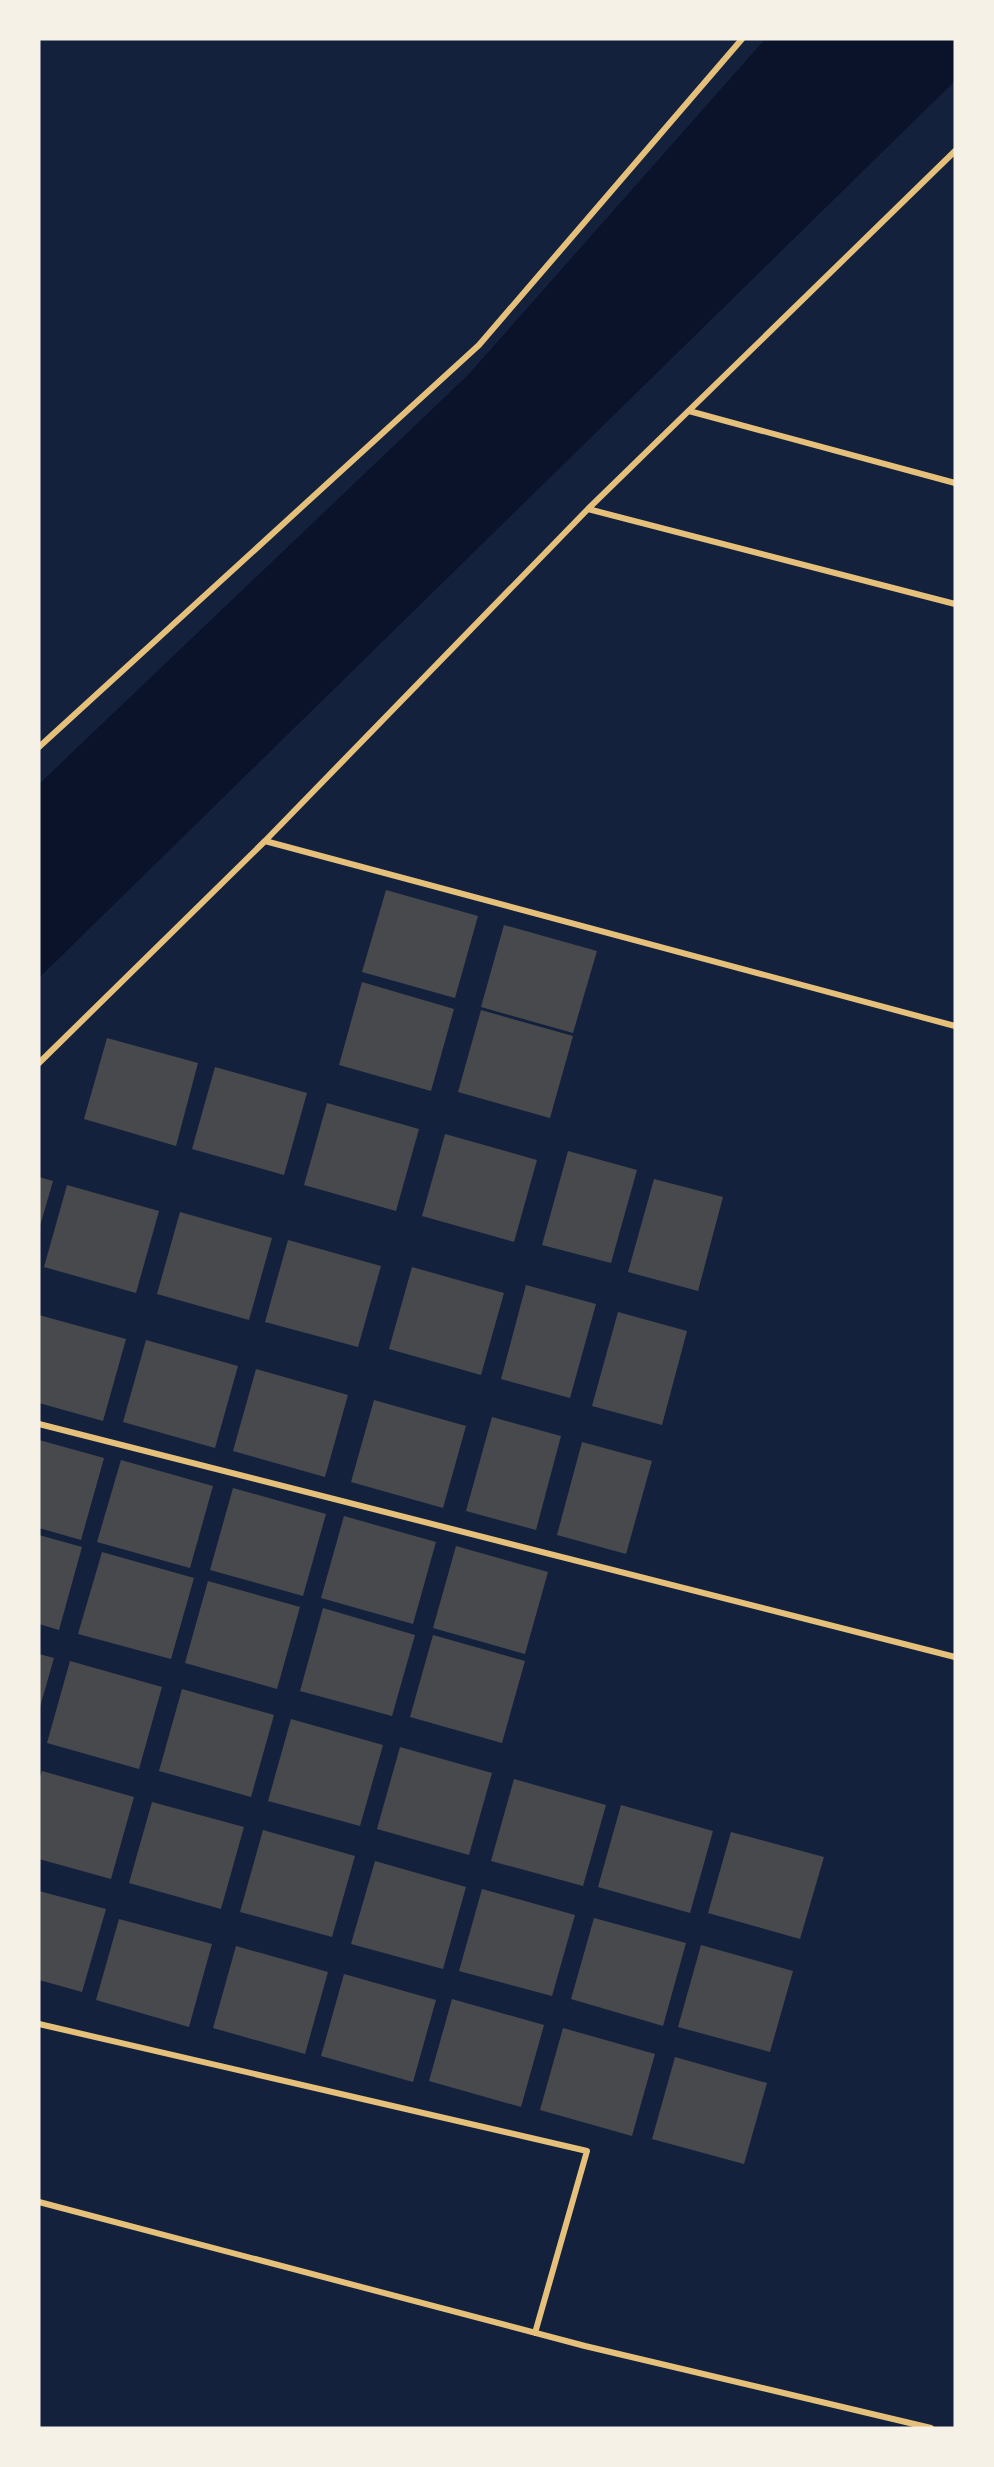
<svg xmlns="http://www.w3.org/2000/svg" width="994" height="2467" font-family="Mulish,sans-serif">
	<rect width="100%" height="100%" fill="#14213d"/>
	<path fill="#0b132b" d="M765 39H955V81L39 978V784L468 375Z"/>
	<path fill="#48494c" d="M386 890 478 916 455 998 362 972Z
		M504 925 597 951 573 1033 481 1007Z
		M362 982 454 1009 431 1091 339 1065Z
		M481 1010 573 1036 550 1118 458 1092Z
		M107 1038 198 1063 176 1146 84 1119Z
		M215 1067 307 1093 284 1175 192 1149Z
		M327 1103 419 1129 396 1211 304 1185Z
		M445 1134 537 1160 514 1242 422 1216Z
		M568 1151 637 1170 611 1263 542 1245Z
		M39 1177 53 1181 40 1226H39Z
		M654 1179 723 1197 698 1291 628 1272Z
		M67 1185 159 1211 136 1293 44 1267Z
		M180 1212 272 1238 249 1320 157 1294Z
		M288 1240 381 1266 358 1347 265 1322Z
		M412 1267 504 1293 481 1375 389 1349Z
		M526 1285 596 1304 570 1398 501 1379Z
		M618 1312 687 1331 662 1425 592 1406Z
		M39 1315 126 1339 103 1421 39 1403Z
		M146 1340 238 1366 215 1448 123 1422Z
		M256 1369 348 1395 325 1477 233 1451Z
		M374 1400 466 1426 443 1508 351 1482Z
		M492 1417 561 1436 536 1530 466 1511Z
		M39 1440 104 1458 81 1540 39 1528Z
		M582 1442 652 1461 626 1554 557 1535Z
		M121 1460 213 1486 190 1568 97 1542Z
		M233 1488 326 1514 303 1596 210 1570Z
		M344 1516 436 1542 413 1624 321 1598Z
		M39 1535 82 1547 59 1630 39 1624Z
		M456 1546 548 1572 525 1654 433 1628Z
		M102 1552 194 1578 171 1659 78 1634Z
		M208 1581 300 1607 277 1689 185 1663Z
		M323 1608 415 1635 392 1716 300 1691Z
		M433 1635 525 1661 502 1743 410 1717Z
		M39 1654 54 1658 40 1707H39Z
		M70 1661 162 1687 139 1769 47 1743Z
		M182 1689 274 1715 251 1797 159 1771Z
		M291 1719 383 1745 360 1826 268 1801Z
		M400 1747 492 1773 469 1855 377 1829Z
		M42 1771 134 1797 111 1879 39 1859V1781Z
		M514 1779 606 1805 583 1886 491 1861Z
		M152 1802 244 1827 221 1909 129 1883Z
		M621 1805 713 1831 690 1913 598 1887Z
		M263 1830 355 1856 332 1937 240 1912Z
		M731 1832 824 1857 800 1939 708 1913Z
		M375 1861 466 1887 443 1969 351 1944Z
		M482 1889 575 1915 552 1996 459 1971Z
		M39 1891 106 1909 82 1992 39 1980Z
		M594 1918 686 1943 663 2026 571 1999Z
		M119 1919 212 1944 189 2027 96 2000Z
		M701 1945 793 1971 770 2052 678 2027Z
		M236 1946 328 1972 305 2054 213 2028Z
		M344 1974 436 2000 413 2082 321 2056Z
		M452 1999 544 2025 521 2107 429 2081Z
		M563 2028 655 2054 632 2136 540 2110Z
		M675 2057 767 2083 744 2164 652 2139Z"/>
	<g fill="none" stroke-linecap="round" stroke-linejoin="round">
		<path stroke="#e5c07b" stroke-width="6" d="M689 411 955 483
			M588 509 955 604
			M39 747 479 345 742 39
			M265 841 955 1026
			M39 1063 265 841 588 509 955 151
			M39 1424 955 1657
			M39 2024 587 2151 535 2333
			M39 2202 585 2346 931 2428"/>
	</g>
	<rect width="994" height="2467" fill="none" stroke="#f6f1e7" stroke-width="81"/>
</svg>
